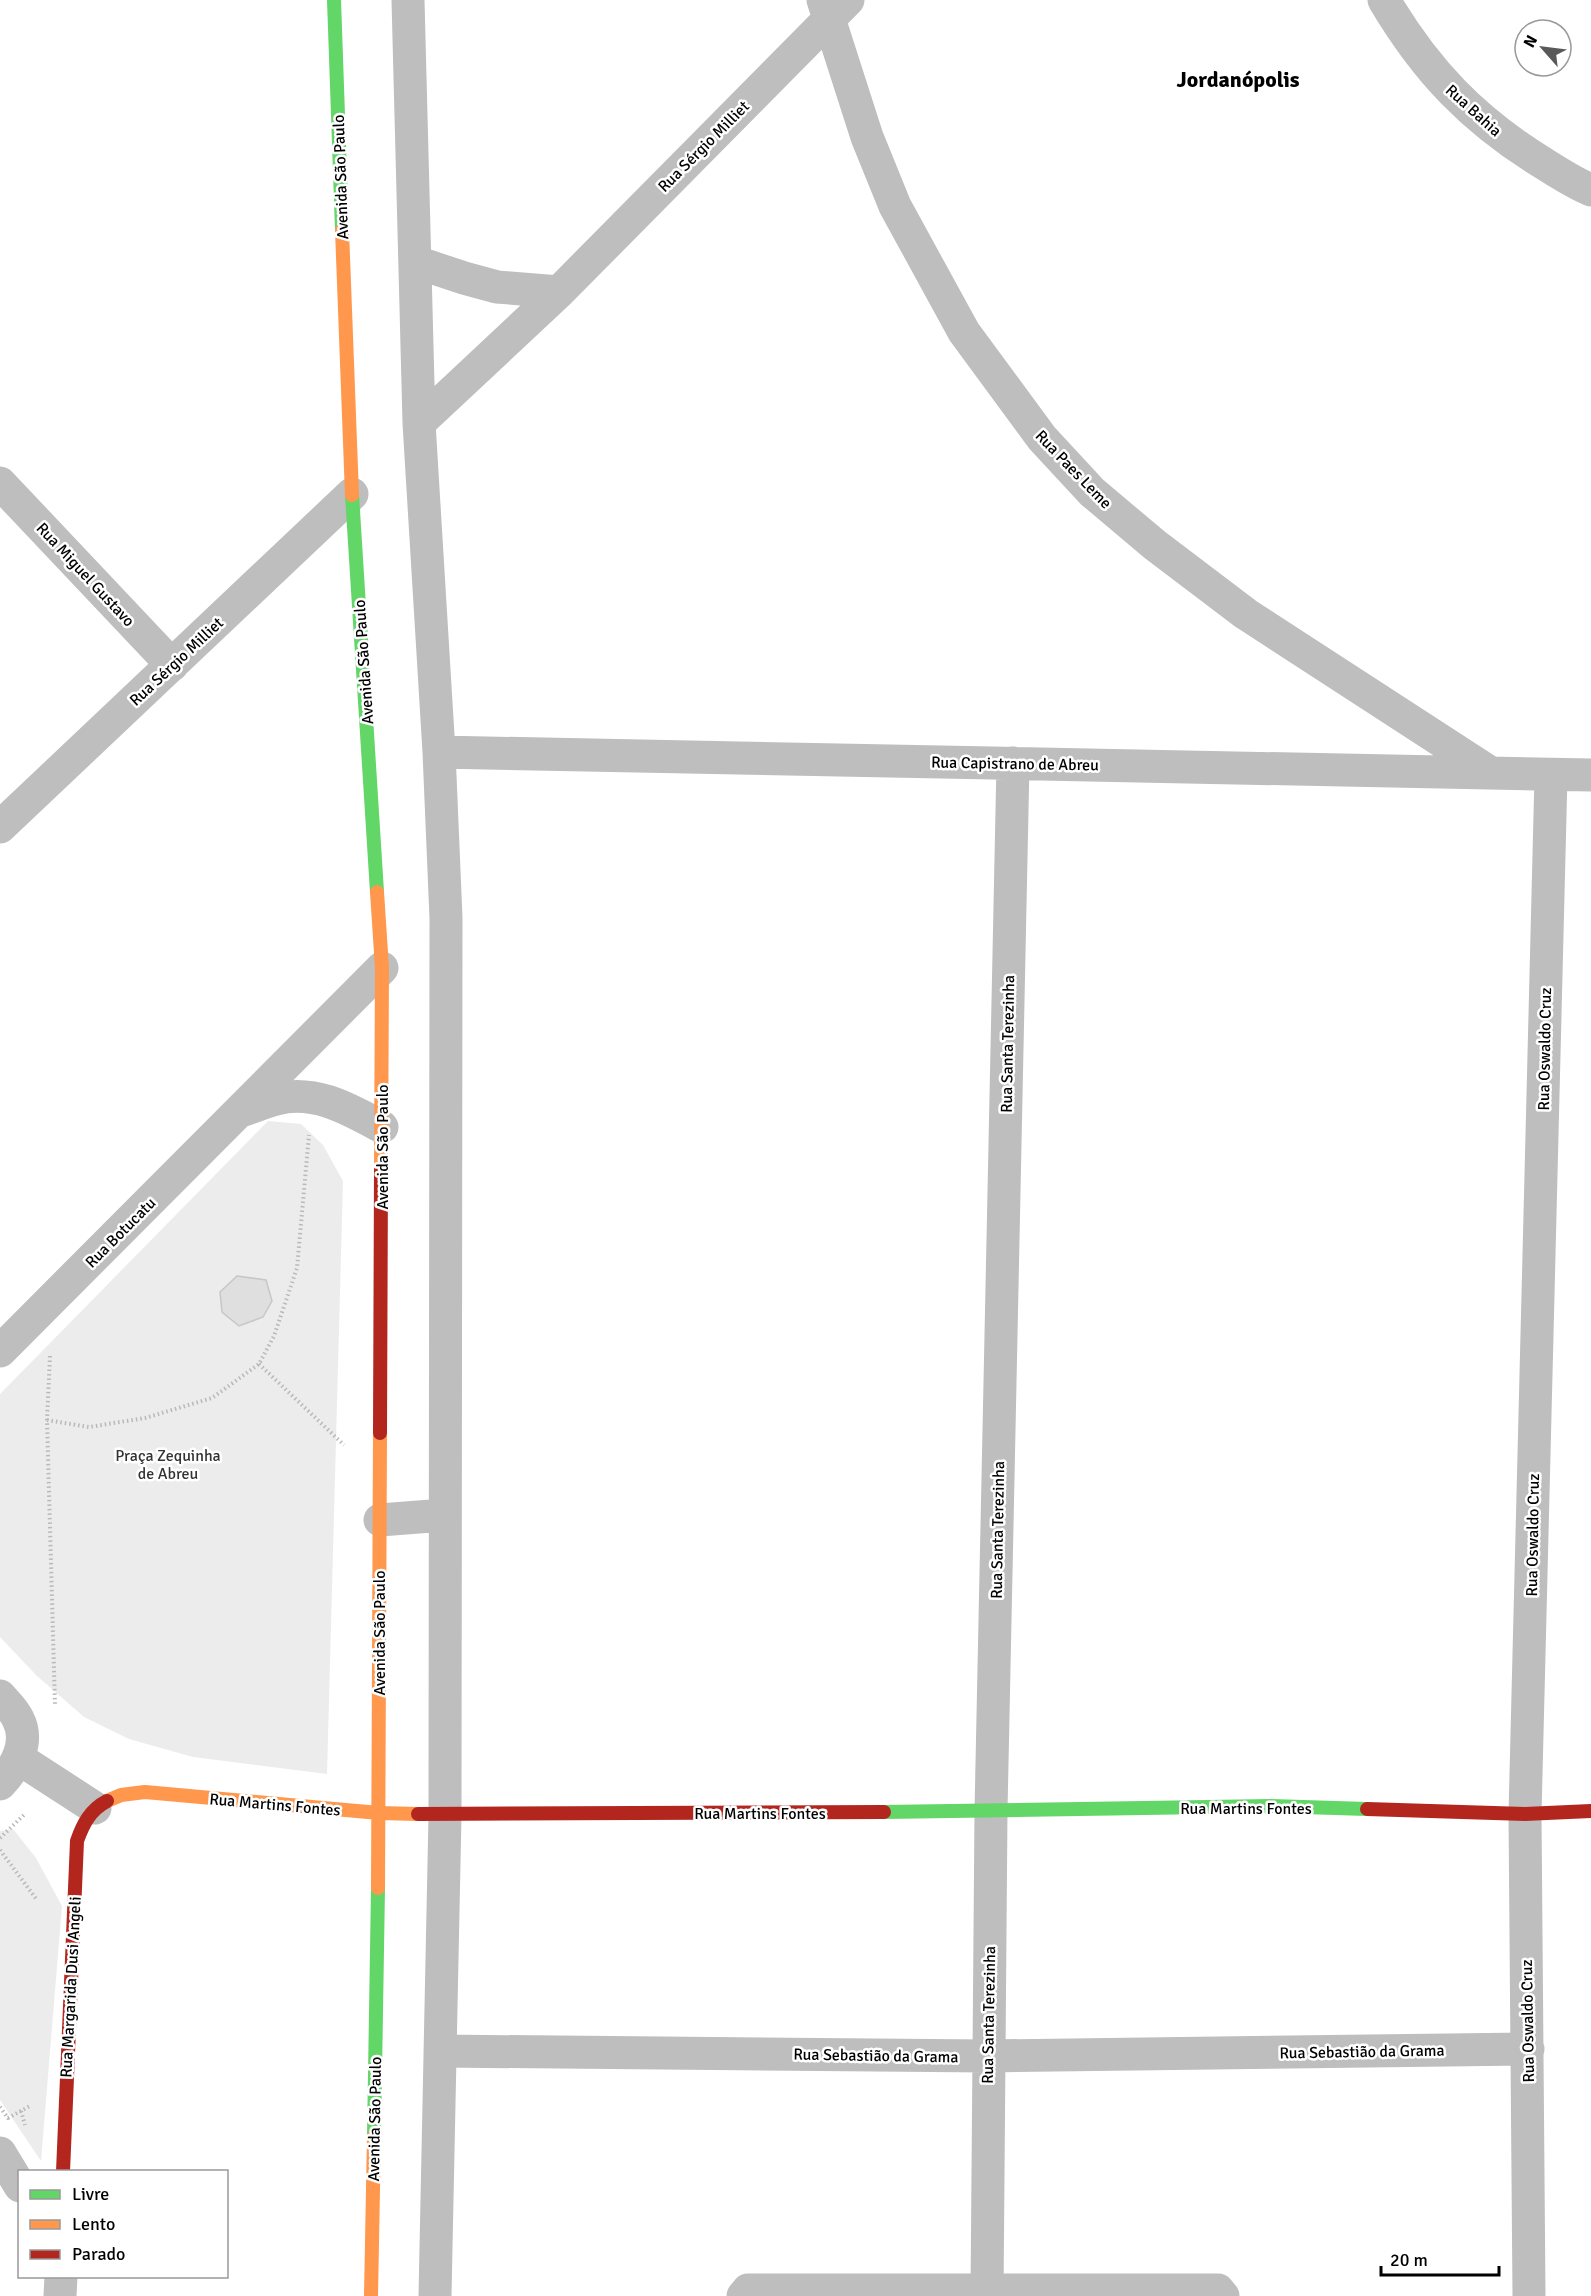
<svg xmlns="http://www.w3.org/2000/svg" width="1591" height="2296" font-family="Signika,sans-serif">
	<rect width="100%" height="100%" fill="#fff"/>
	<path fill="#ececec" d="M268 1121 301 1124 323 1145 343 1181 327 1774 193 1757 129 1739 84 1717 36 1675 0 1637V1394Z
		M13 1829 36 1858 62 1906 41 2161 0 2100V1831Z"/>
	<path fill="#dfdfdf" stroke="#c7c7c7" stroke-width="1.5" d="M237 1276 266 1280 272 1301 263 1317 239 1326 222 1312 220 1292Z"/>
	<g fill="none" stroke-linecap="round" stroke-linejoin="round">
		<path stroke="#b9b9b9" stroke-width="4" stroke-dasharray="1.5 3" stroke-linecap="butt" d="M50 1356 47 1420 55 1705
			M259 1364 344 1445
			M47 1420 89 1427 145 1418 212 1398 259 1364 274 1336 297 1268 309 1135
			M0 1838 26 1813
			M0 1850 37 1900
			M0 2107 8 2118 30 2106
			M21 2111 25 2125"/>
		<path stroke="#bebebe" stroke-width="33" d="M408 0 419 423 439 752 446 918 445 1815 435 2296
			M823 0 867 137 895 206 964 332 1042 438 1092 492 1155 545 1246 614 1491 773
			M1384 0C1426 71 1473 120 1543 163 1559 173 1574 183 1591 190
			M416 262 464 278 497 287 559 292
			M419 423 559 292 848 0
			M0 483 172 665
			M439 752 1591 775
			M0 827 352 494
			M244 1110C255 1106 265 1102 276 1099 315 1089 349 1109 382 1127
			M0 1351 382 968
			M380 1520 444 1515
			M0 1696C6 1703 14 1710 18 1719 30 1742 16 1767 0 1784
			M18 1758 95 1808
			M440 2051 987 2056 1528 2049
			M0 2153 20 2186
			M60 2296 61 2276
			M743 2296 748 2290H1218L1223 2296
			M987 2296 991 1811 1013 763
			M1529 2296 1525 1814 1551 775"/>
		<path stroke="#63d668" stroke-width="14" d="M334 0 342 230
			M352 495 377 892
			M884 1812 1271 1806 1367 1809
			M374 2136 378 1888"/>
		<path stroke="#ff974d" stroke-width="14" d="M342 230 352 495
			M377 892 382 968 381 1169
			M107 1801 121 1795 145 1792 379 1813 418 1814
			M378 1888 380 1433
			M371 2296 374 2136"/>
		<path stroke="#b3261e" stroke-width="14" d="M380 1433 381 1169
			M1367 1809 1525 1814 1591 1811
			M418 1814 884 1812
			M63 2172 77 1841C83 1824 90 1810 107 1801"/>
	</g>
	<g text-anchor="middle" stroke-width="5" stroke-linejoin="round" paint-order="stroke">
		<g font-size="16" fill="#000" stroke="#fff">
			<text transform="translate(1474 110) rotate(42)" y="6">Rua Bahia</text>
			<text transform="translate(703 146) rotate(-45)" y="6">Rua Sérgio Milliet</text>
			<text transform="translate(340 177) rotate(-92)" y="6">Avenida São Paulo</text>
			<text transform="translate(1074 469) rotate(46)" y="6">Rua Paes Leme</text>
			<text transform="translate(86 574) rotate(47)" y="6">Rua Miguel Gustavo</text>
			<text transform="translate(176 661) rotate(-43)" y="6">Rua Sérgio Milliet</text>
			<text transform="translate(363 662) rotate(-94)" y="6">Avenida São Paulo</text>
			<text transform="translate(1015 763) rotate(1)" y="6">Rua Capistrano de Abreu</text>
			<text transform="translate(1007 1044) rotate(-89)" y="6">Rua Santa Terezinha</text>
			<text transform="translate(1544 1049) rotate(-89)" y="6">Rua Oswaldo Cruz</text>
			<text transform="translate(382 1147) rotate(-90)" y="6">Avenida São Paulo</text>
			<text transform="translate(120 1232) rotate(-45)" y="6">Rua Botucatu</text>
			<text transform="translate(997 1530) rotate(-89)" y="6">Rua Santa Terezinha</text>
			<text transform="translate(1532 1535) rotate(-89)" y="6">Rua Oswaldo Cruz</text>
			<text transform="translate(379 1633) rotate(-90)" y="6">Avenida São Paulo</text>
			<text transform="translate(275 1804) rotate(5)" y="6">Rua Martins Fontes</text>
			<text x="1246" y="1814">Rua Martins Fontes</text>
			<text x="760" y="1819">Rua Martins Fontes</text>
			<text transform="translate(70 1987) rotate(-87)" y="6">Rua Margarida Dusi Angeli</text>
			<text transform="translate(988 2015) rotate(-89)" y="6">Rua Santa Terezinha</text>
			<text transform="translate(1527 2021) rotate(-91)" y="6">Rua Oswaldo Cruz</text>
			<text transform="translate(1362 2051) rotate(-1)" y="6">Rua Sebastião da Grama</text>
			<text transform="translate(876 2055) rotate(1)" y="6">Rua Sebastião da Grama</text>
			<text transform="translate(374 2119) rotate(-89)" y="6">Avenida São Paulo</text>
		</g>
		<g font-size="16" fill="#333" stroke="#fff">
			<text x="168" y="1461">Praça Zequinha<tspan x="168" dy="18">de Abreu</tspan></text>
		</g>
		<g font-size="22" font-weight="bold" fill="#000" stroke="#fff">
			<text x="1238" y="87">Jordanópolis</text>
		</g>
	</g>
	<rect x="18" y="2170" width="210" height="108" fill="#ffffff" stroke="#999999" stroke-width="1.5"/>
	<rect x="30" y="2190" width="30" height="9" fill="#63d668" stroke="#999999" stroke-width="1.5"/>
	<text x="72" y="2200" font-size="18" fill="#000000">Livre</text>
	<rect x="30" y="2220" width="30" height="9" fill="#ff974d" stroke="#999999" stroke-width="1.5"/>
	<text x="72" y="2230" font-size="18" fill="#000000">Lento</text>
	<rect x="30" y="2250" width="30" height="9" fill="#b3261e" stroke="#999999" stroke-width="1.5"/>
	<text x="72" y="2260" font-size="18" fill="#000000">Parado</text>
	<g transform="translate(1543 48) rotate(298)"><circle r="28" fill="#ffffff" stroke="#999999" stroke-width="1.5"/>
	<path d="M0-4.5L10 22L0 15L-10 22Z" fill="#595959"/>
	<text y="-9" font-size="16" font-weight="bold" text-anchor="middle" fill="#000000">N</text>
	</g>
	<path d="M1381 2266v9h118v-9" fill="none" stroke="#000000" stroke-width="3"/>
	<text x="1390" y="2266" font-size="18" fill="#000000" stroke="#ffffff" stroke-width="4.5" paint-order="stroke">20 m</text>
</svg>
